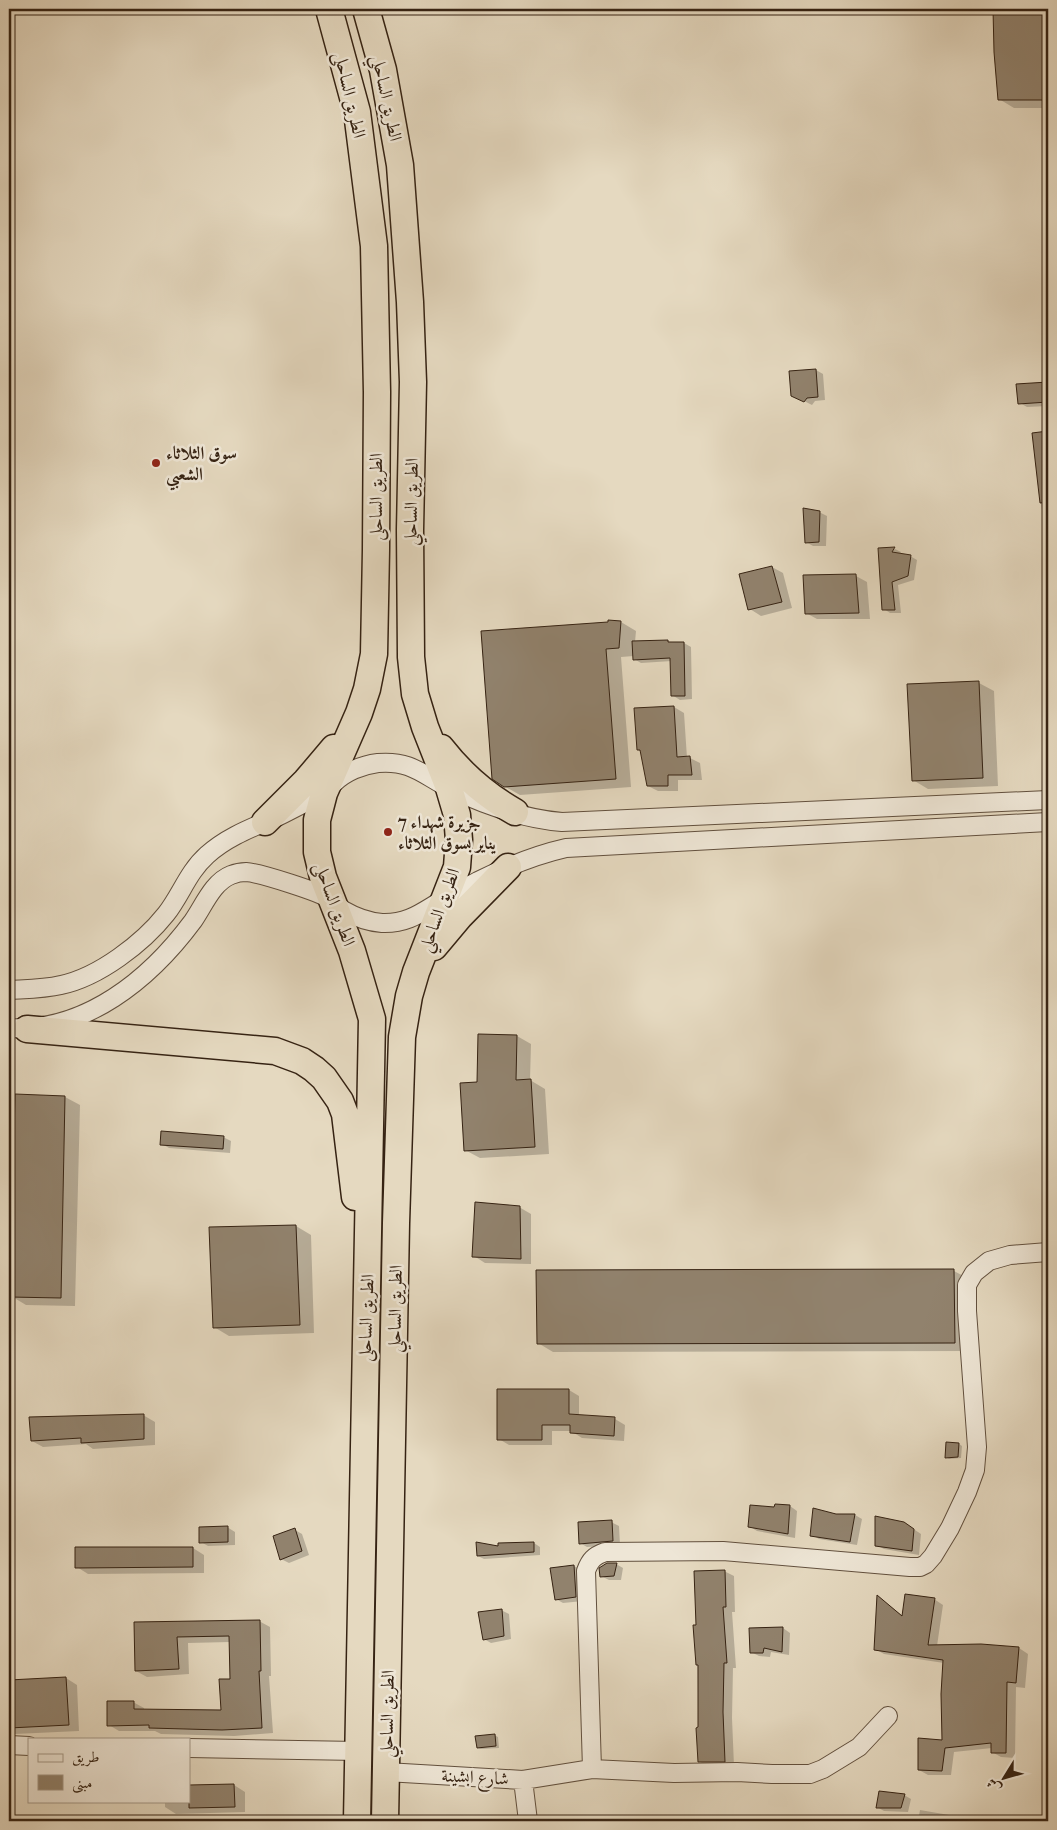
<svg xmlns="http://www.w3.org/2000/svg" width="1057" height="1830" font-family="'IM FELL French Canon',Amiri,serif">
	<rect width="100%" height="100%" fill="#e5d9c0"/>
	<filter id="stains"><feTurbulence type="fractalNoise" baseFrequency=".004" numOctaves="4"/><feColorMatrix values="0 0 0 0 .2 0 0 0 0 .09 0 0 0 0 .02 0 0 0 .5 -.17"/></filter>
	<radialGradient id="worn" r=".72"><stop offset=".6" stop-color="#630" stop-opacity="0"/><stop offset="1" stop-color="#630" stop-opacity=".3"/></radialGradient>
	<path fill="#0003" d="M995 9H1048V127L1044 124 1043 108H1014L999 99 995 52Z
		M816 370 823 374 825 400 815 401 812 405 800 399Z
		M1048 383V406L1027 407 1020 403 1018 385Z
		M1048 433V561L1033 434Z
		M819 512 827 516 826 546H813L806 542Z
		M895 549 901 552 899 555 910 556 917 560 914 580 898 585 901 613H890L884 609 880 550Z
		M772 567 783 573 792 608 761 616 750 609Z
		M856 576 867 582 870 619H817L806 613Z
		M621 622 636 631 635 642 668 641 672 643H684L691 647 692 699 680 700 672 695V661L641 663 634 659V656L621 657 631 787 520 795 504 786Z
		M979 683 994 691 998 786 928 789 913 780Z
		M674 707 684 713 687 758H690L700 763 702 780H678V791H658L648 786 642 752 638 750Z
		M517 1036 531 1044 530 1080 545 1089 549 1154 480 1158 465 1150 478 1083Z
		M9 1088 15 1092V1096L65 1097 80 1105 75 1306 26 1305 11 1296 12 1235H9Z
		M223 1137 231 1141 230 1153 169 1148 162 1144Z
		M519 1207 531 1214V1264L485 1263 474 1256Z
		M296 1226 311 1235 314 1333 229 1336 214 1327Z
		M954 1271 969 1279V1351L553 1352 538 1343Z
		M569 1390 579 1396V1416L615 1419 625 1425 624 1441 582 1438 571 1431H552V1445H509L499 1439Z
		M143 1415 155 1422V1445L93 1449 86 1444 43 1447 32 1441Z
		M959 1444 962 1446 961 1458 949 1459 946 1457Z
		M790 1506 797 1511 795 1538 757 1531 749 1526 775 1508Z
		M855 1515 862 1519 857 1545 819 1539 812 1535 836 1516Z
		M611 1522 619 1526 620 1545 587 1547 580 1543Z
		M227 1527 235 1532V1545L208 1546 201 1542Z
		M912 1528 921 1534 919 1555 884 1549 876 1545Z
		M295 1530 302 1534 309 1555 289 1563 281 1559Z
		M534 1543 540 1547V1555L484 1559 478 1556 499 1547Z
		M193 1548 204 1555V1573L88 1574 77 1567Z
		M616 1564 623 1568 621 1580H609L601 1576Z
		M574 1566 581 1570 583 1601 563 1603 556 1599Z
		M724 1571 734 1576 735 1612H732L736 1668H733L732 1718 734 1766 708 1767 699 1761 697 1626Z
		M878 1597 903 1616 934 1599 943 1605 937 1646 981 1645 1019 1648 1028 1654 1025 1688 1016 1687 1015 1758 1001 1757 992 1752V1748L954 1752 951 1775H928L919 1770 943 1741 944 1663 884 1654 875 1649Z
		M501 1610 509 1614 511 1639 491 1643 484 1639Z
		M259 1621 270 1627 271 1676H269L273 1733 234 1736 161 1734 155 1731H119L109 1725 133 1702 144 1708V1711L222 1712 231 1680 230 1642 188 1643 189 1674 147 1677 136 1671 135 1624Z
		M783 1628 790 1633 789 1655 771 1652 770 1657 759 1656 751 1652Z
		M66 1678 77 1685 79 1731 15 1734 9 1730V1681Z
		M494 1735 498 1737 499 1748 481 1749 478 1748Z
		M234 1785 245 1792V1812L176 1814 165 1807V1801H189V1786Z
		M904 1795 911 1799 908 1812 884 1811 877 1807Z
		M920 1810 949 1815 960 1821H918Z"/>
	<path fill="#91826d" stroke="#362313" d="M993 9H1048V100H998L994 52Z
		M816 369 818 397 807 398 804 402 791 396 789 371Z
		M1048 382V402L1018 404 1016 384Z
		M1048 431V502L1040 503 1032 433Z
		M803 508 820 511 819 542 805 543Z
		M895 547 892 552 911 555 908 576 892 582 895 610H882L878 548Z
		M772 566 782 602 748 610 739 574Z
		M856 574 859 613 805 614 803 575Z
		M608 620 621 621 619 648 606 649 616 779 504 787 492 779 481 631 608 622Z
		M668 640V642H684L685 696H671L670 658 633 660 632 641Z
		M979 681 983 778 912 781 907 684Z
		M674 706 677 757 690 756 692 775H668V786H647L640 750H637L634 708Z
		M478 1034 517 1035 516 1080 531 1079 535 1147 464 1151 460 1083 477 1082Z
		M15 1094 65 1096 61 1298 10 1297Z
		M161 1131 224 1136 223 1149 160 1145Z
		M475 1202 520 1206 521 1259 472 1257Z
		M296 1225 300 1325 213 1328 209 1227Z
		M954 1269 955 1343 537 1344 536 1270Z
		M497 1389H569V1414L615 1417 614 1436 570 1433V1425H542V1440H497Z
		M144 1414V1439L81 1443V1438L31 1441 29 1417Z
		M946 1442 959 1443 958 1457 945 1458Z
		M775 1504 790 1505 788 1534 748 1527 750 1505 774 1507Z
		M813 1508 836 1514H855L850 1542 810 1536Z
		M875 1516 904 1522 914 1529 912 1551 875 1546Z
		M612 1520 613 1541 579 1544 578 1522Z
		M228 1526V1542L199 1543V1527Z
		M295 1528 302 1551 280 1560 273 1536Z
		M476 1542 498 1546V1543L534 1542V1552L477 1556Z
		M75 1547H193V1567L75 1568Z
		M607 1563H617L614 1576 600 1577 599 1568Z
		M574 1565 576 1597 555 1600 550 1568Z
		M725 1570 726 1607H723L727 1663H724L723 1712 725 1762H698L696 1728 698 1727V1665H696L693 1625H696L694 1571Z
		M905 1594 935 1598 928 1645 981 1644 1019 1647 1016 1683 1007 1682 1006 1753H991V1743L945 1748 942 1771 918 1770V1738L942 1740 941 1694 943 1660 874 1650 877 1595 902 1616Z
		M502 1609 504 1636 483 1640 478 1612Z
		M260 1620 261 1671H259L262 1728 222 1730 149 1728V1725L107 1726V1701H134V1709L221 1710 219 1679H230L229 1636 177 1637 179 1669 135 1671 134 1622Z
		M783 1627 782 1652 764 1648 763 1653H750L749 1628Z
		M66 1677 69 1725 9 1728V1680Z
		M495 1734 496 1746 477 1748 475 1736Z
		M234 1784 235 1807 189 1808V1785Z
		M879 1791 905 1794 901 1808H876Z"/>
	<g fill="none" stroke-linecap="round" stroke-linejoin="round">
		<defs>
			<path id="minor" d="M9 990C26 989 44 989 61 985 99 977 143 943 166 914 181 895 188 872 207 855 228 836 254 827 279 816 293 809 306 802 320 795 325 792 329 787 334 783 345 772 362 765 378 763 412 760 424 776 451 789 485 805 524 819 562 822L1048 800
				M9 1028C86 1032 150 979 193 921 204 905 213 882 231 875 236 873 241 872 246 872 260 873 320 892 332 900 336 903 339 907 343 910 355 917 369 922 382 923 409 924 423 911 444 899 455 892 467 887 478 881 506 867 535 855 566 848L1048 822
				M9 1745 29 1746
				M189 1748 358 1751
				M592 1769 586 1571C590 1560 594 1556 605 1552L723 1551 910 1567H920L926 1564 933 1556 950 1528 967 1492 975 1470 977 1447 967 1311V1285L974 1273 989 1261 1010 1255 1048 1252
				M386 1772 523 1780 592 1769 674 1773 737 1772 772 1774H810L823 1769 859 1747 888 1716
				M523 1780 528 1821"/>
			<path id="highway" d="M329 9 357 112 374 246 377 392 376 550 374 654 367 689 359 713 324 793 317 820V852L323 877 352 951 372 1019 357 1821
				M366 9 383 70 400 165 410 302 413 382 410 530 411 657 415 694 425 727 449 788 457 815 459 840 457 867 416 972 409 996 402 1037 396 1223 385 1821
				M441 748C462 775 485 795 515 812
				M265 822 306 781 334 748
				M434 947 460 916 508 867
				M27 1029 275 1051 302 1061 314 1069 324 1078 340 1101 345 1114 355 1197"/>
		</defs>
		<use href="#minor" stroke="#62503e" stroke-width="20"/>
		<use href="#highway" stroke="#362313" stroke-width="29"/>
		<use href="#minor" stroke="#eee6d6" stroke-width="18"/>
		<use href="#highway" stroke="#e5d9c0" stroke-width="26"/>
	</g>
	<g fill="#8f2418" stroke="#eee6d6" stroke-width="2">
		<circle cx="156" cy="463" r="5"/>
		<circle cx="388" cy="832" r="5"/>
	</g>
	<g text-anchor="middle" stroke-width="5" stroke-linejoin="round" paint-order="stroke">
		<g font-size="18" fill="#362313" stroke="#eee6d6">
			<text transform="translate(350 95) rotate(77)" y="6">الطريق الساحلى</text>
			<text transform="translate(387 98) rotate(78)" y="6">الطريق الساحلي</text>
			<text transform="translate(376 497) rotate(-90)" y="6">الطريق الساحلى</text>
			<text transform="translate(411 502) rotate(-89)" y="6">الطريق الساحلي</text>
			<text transform="translate(335 904) rotate(70)" y="6">الطريق الساحلى</text>
			<text transform="translate(439 910) rotate(-70)" y="6">الطريق الساحلي</text>
			<text transform="translate(395 1309) rotate(-89)" y="6">الطريق الساحلي</text>
			<text transform="translate(366 1318) rotate(-88)" y="6">الطريق الساحلى</text>
			<text transform="translate(387 1714) rotate(-89)" y="6">الطريق الساحلي</text>
			<text transform="translate(475 1777) rotate(3)" y="6">شارع ابشينة</text>
		</g>
		<g font-size="18" font-weight="bold" fill="#362313" stroke="#eee6d6" text-anchor="start">
			<text x="166" y="459">سوق الثلاثاء<tspan x="166" dy="21">الشعبي</tspan></text>
			<text x="398" y="828">جزيرة شهداء 7<tspan x="398" dy="21">يناير بسوق الثلاثاء</tspan></text>
		</g>
	</g>
	<rect width="1057" height="1830" fill="none" stroke="#e5d9c0" stroke-width="30"/>
	<rect x="10" y="10" width="1037" height="1810" fill="none" stroke="#362313" stroke-width="2.5"/>
	<rect x="15" y="15" width="1027" height="1800" fill="none" stroke="#362313"/>
	<rect x="28" y="1738" width="162" height="65" fill="#eee6d6" stroke="#a49888"/>
	<rect x="38" y="1754" width="25" height="8" fill="#eee6d6" stroke="#a49888"/>
	<text x="72" y="1762" font-size="15" fill="#362313">طريق</text>
	<rect x="38" y="1775" width="25" height="15" fill="#91826d" stroke="#a49888"/>
	<text x="72" y="1788" font-size="15" fill="#362313">مبنى</text>
	<g transform="translate(1004 1778) rotate(233)" stroke="#eee6d6" stroke-width="4" paint-order="stroke">
	<path d="M0-4L9 19L0 12L-9 19Z" fill="#362313"/>
	<text y="-8" font-size="14" font-weight="bold" text-anchor="middle" fill="#362313">ش</text>
	</g>
	<rect width="100%" height="100%" filter="url(#stains)"/>
	<rect width="100%" height="100%" fill="url(#worn)"/>
</svg>
